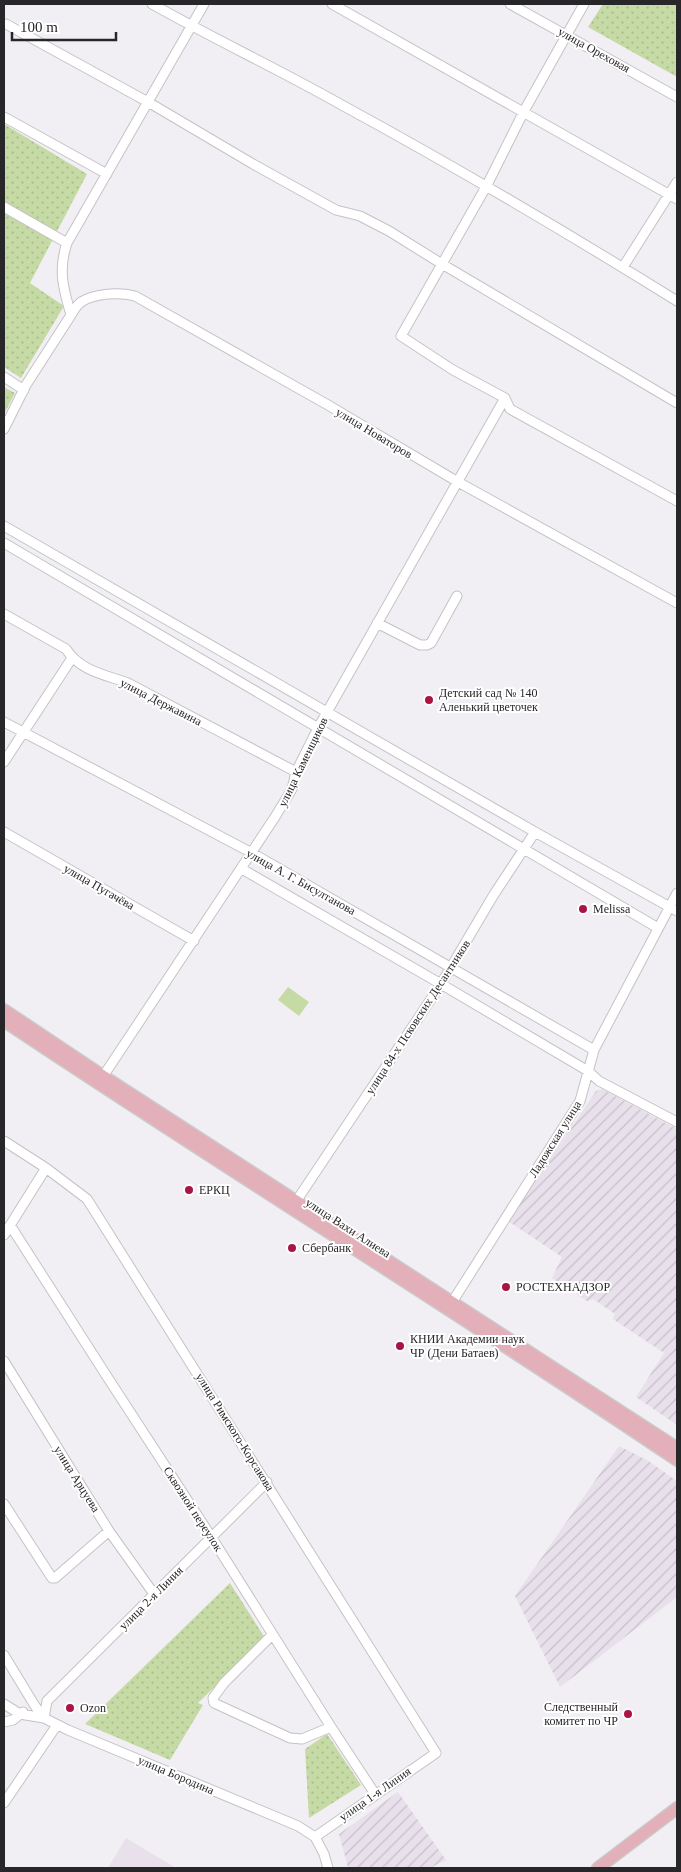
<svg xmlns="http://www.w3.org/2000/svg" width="681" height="1872" font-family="Georgia,serif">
	<defs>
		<pattern id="industrial-furrows" width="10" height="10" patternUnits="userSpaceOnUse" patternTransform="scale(1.25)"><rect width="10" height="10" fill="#e8e0eb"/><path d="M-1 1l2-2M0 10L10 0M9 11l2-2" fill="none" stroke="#c7c0ca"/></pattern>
		<pattern id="grass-dots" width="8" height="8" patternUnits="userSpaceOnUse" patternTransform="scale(1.25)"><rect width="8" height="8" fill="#c6daa5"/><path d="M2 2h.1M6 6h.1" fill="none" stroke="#aabb8e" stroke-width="1.8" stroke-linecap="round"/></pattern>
	</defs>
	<rect width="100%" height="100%" fill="#f2eff4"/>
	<path fill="#e8e0eb" d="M126 1838 176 1868H108Z"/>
	<path fill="url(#industrial-furrows)" d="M602 1089 677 1129V1425L636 1397 664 1353 613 1319 615 1314 593 1299 587 1301 552 1278 562 1257 508 1221 596 1091Z
		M619 1446 647 1460 677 1481V1597L560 1687 515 1596Z
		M398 1792 446 1860 430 1868H348L339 1834Z"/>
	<path fill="url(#grass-dots)" d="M603 4H677V77L588 27Z
		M4 124 87 174 30 283 64 306 21 378 4 367Z
		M4 387 15 393 4 414Z
		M230 1583 265 1638 198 1703 203 1705 170 1760 85 1724Z
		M327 1734 361 1785 309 1818 305 1749Z"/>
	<path fill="#c6daa5" d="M288 987 309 1002 299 1016 278 1000Z"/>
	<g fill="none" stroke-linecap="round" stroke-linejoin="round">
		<defs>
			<path id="minor" d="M152 4C214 39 278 69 340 104 454 166 566 232 677 301
				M332 4 677 199
				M510 4 677 97
				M584 4 524 111 487 185 401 336 453 370 505 398 510 409 677 501
				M6 24 148 102 253 164 336 210 360 216 389 231 442 264 677 403
				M4 117 107 174
				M4 207 67 243
				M623 267 677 182
				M71 315C74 310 76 306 81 302 95 293 120 292 135 296L328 405 458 482 677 603
				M4 377 24 390
				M4 429 26 385 71 315C63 288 58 270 67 243L204 4
				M4 526 535 832 677 911
				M4 543 658 928
				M4 614 66 649C80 671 106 675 128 683L296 772
				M377 623 420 645H427L431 643 457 596
				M4 722 252 853 594 1050
				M4 762 72 658
				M4 832 194 941
				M242 869 441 984 588 1071 599 1081 677 1122
				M100 1081 275 817 292 789 296 772 318 728 505 398
				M4 1141 46 1168 87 1199 436 1753 315 1837
				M297 1200 441 984 493 896 535 832
				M10 1225 106 1375 212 1538 331 1727 375 1794
				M4 1235 46 1168
				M449 1307 580 1101 594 1050 677 893
				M4 1361 109 1531 154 1594
				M4 1504 52 1578H55L109 1531
				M272 1635 224 1683 213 1698 214 1703 290 1738 302 1739 331 1727
				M4 1655 35 1706 44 1718
				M4 1704 20 1714 44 1718 68 1730 298 1826 315 1837 324 1854 328 1868
				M44 1718 47 1701 267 1482
				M4 1722 13 1720 23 1712
				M4 1803 57 1725"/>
			<path id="major" d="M4 1010 103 1076 677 1448
				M4 1021C227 1170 455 1310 677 1460
				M598 1868 677 1808"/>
		</defs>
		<use href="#minor" stroke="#c5c2c6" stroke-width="11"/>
		<use href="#major" stroke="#cbcbcb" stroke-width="14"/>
		<use href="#minor" stroke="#fff" stroke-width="9"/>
		<use href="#major" stroke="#e3afb9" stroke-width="11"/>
	</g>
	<g fill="#a91444" stroke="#fff" stroke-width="2">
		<circle cx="429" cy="700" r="5"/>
		<circle cx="583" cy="909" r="5"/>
		<circle cx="189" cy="1190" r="5"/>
		<circle cx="292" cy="1248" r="5"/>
		<circle cx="506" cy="1287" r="5"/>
		<circle cx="400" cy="1346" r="5"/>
		<circle cx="70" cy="1708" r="5"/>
		<circle cx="628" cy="1714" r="5"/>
	</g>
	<g text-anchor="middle" stroke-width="4" stroke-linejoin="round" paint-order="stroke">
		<g font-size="12" fill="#272628" stroke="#fff">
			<text transform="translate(594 50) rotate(29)" y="4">улица Ореховая</text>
			<text transform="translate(374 433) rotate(31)" y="4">улица Новаторов</text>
			<text transform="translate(161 702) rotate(27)" y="4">улица Державина</text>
			<text transform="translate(303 762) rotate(-64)" y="4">улица Каменщиков</text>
			<text transform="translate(301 882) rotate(29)" y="4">улица А. Г. Бисултанова</text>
			<text transform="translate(99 887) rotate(30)" y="4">улица Пугачёва</text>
			<text transform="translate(418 1017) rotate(-57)" y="4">улица 84-х Псковских Десантников</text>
			<text transform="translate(555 1139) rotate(-58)" y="4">Ладожская улица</text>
			<text transform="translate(348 1228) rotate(33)" y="4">улица Вахи Алиева</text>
			<text transform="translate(235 1432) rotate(58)" y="4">улица Римского-Корсакова</text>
			<text transform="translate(77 1479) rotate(58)" y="4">улица Арцуева</text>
			<text transform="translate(193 1509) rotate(57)" y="4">Сквозной переулок</text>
			<text transform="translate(151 1598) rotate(-45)" y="4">улица 2-я Линия</text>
			<text transform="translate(176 1775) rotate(23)" y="4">улица Бородина</text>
			<text transform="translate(375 1794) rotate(-35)" y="4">улица 1-я Линия</text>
		</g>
		<g font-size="12" fill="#272628" stroke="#fff" text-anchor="start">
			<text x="439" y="697">Детский сад № 140<tspan x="439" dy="14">Аленький цветочек</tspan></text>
			<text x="593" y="913">Melissa</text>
			<text x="199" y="1194">ЕРКЦ</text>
			<text x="302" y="1252">Сбербанк</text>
			<text x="516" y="1291">РОСТЕХНАДЗОР</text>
			<text x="410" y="1343">КНИИ Академии наук<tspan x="410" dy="14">ЧР (Дени Батаев)</tspan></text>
			<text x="618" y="1711" text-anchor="end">Следственный<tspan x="618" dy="14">комитет по ЧР</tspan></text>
			<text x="80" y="1712">Ozon</text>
		</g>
	</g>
	<rect width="681" height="1872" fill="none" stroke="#272628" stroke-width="10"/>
	<path d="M12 32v8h104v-8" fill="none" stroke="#272628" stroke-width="2.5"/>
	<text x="20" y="32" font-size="15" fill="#272628" stroke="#ffffff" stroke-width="4" paint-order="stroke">100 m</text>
</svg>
